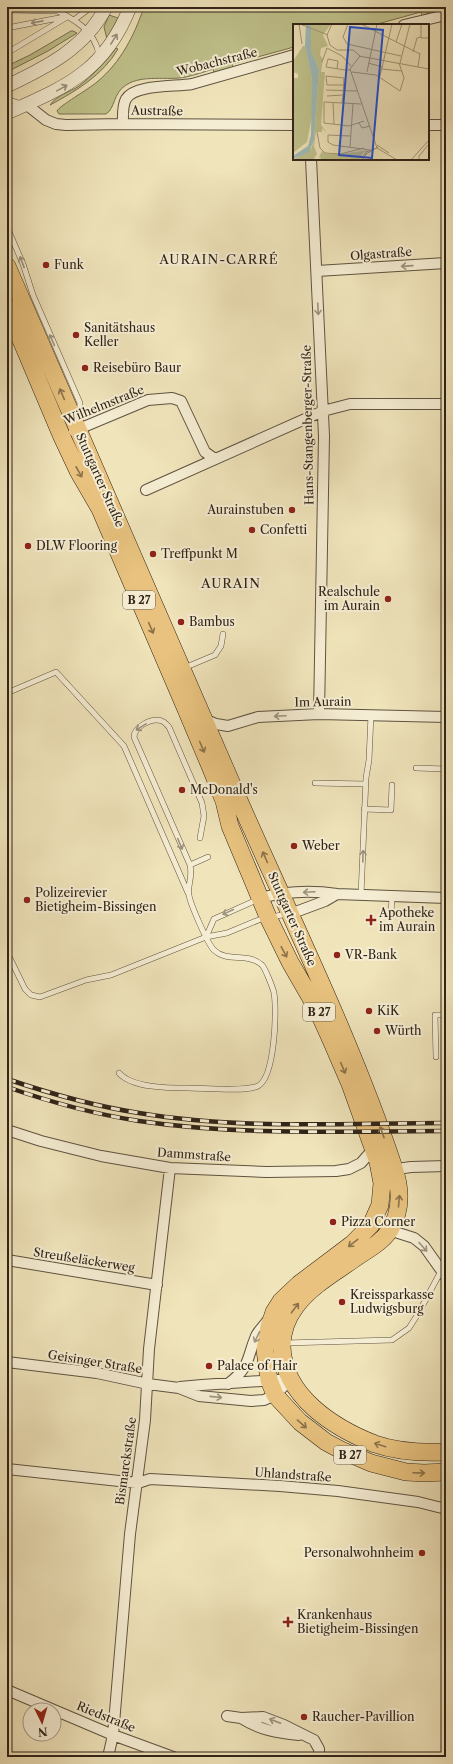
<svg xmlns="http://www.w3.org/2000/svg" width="453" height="1764" font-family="'Libre Caslon Text',serif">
	<rect width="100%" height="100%" fill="#f0e4bb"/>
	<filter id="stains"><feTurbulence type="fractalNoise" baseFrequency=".005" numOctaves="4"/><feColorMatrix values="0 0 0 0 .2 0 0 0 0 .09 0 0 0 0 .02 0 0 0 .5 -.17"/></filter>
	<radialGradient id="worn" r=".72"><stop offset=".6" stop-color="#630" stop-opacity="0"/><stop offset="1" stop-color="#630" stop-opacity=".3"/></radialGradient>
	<path fill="#c0c28c" stroke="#787252" d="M144 7H446V9L432 11 422 16 421 12 374 25H294V47L232 64 233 68 214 73 213 69C204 72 195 75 186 77 168 81 143 74 126 85 113 93 115 109 106 114H59L57 111C59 106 89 89 97 82 121 62 134 36 144 7Z
		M109 15 118 18 107 39 104 27Z
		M71 31H73L77 33 48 51 7 72V66L30 55Z
		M116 48 118 49C103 75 76 91 50 105 57 95 70 92 79 86 93 75 105 63 116 48Z"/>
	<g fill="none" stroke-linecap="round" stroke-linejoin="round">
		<defs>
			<path id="service" d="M50 7C72 18 96 30 99 56
				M7 10 56 11
				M74 20 91 7
				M7 28 64 17
				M7 53 67 17
				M7 99 21 104
				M7 227 23 264 33 295 80 403 79 416
				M184 668 215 655 221 646 223 634
				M7 693 56 672 124 746 188 893
				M416 768 446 769
				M315 783 365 784
				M364 809 391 810 392 785
				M190 865 134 737C134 727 152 717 162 721 165 722 167 725 169 727L202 803 204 816 200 838
				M361 895 366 778 369 760 371 715
				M391 915 392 896
				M206 937 214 919 259 899
				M7 952 25 989 31 995 40 997 86 980 111 975 206 937 227 933 261 919 287 914
				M436 1057 435 1015H446
				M119 1073C132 1088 169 1088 188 1088 204 1088 245 1092 258 1086 275 1077 277 1010 274 993 273 988 265 968 262 965 248 952 227 963 214 950 208 945 190 903 189 895 187 885 193 879 190 865L208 857
				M285 1343 392 1340 409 1328 418 1314 441 1271"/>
			<path id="minor" d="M404 25 446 15
				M27 105 46 120 56 124 66 125 123 124 294 125
				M123 124C123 116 122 106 126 99 135 84 176 87 192 84L294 55
				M428 125H446
				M311 159 324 436 319 714
				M317 271 446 263
				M74 431 148 400 172 398 181 401 205 452 215 459
				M146 490 323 411 350 404H446
				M204 719 216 724 228 726 258 717 319 714 446 717
				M260 898C286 891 311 890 337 894L446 898
				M290 914 325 901 337 894
				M7 1130 41 1141 101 1156 170 1168 266 1172 336 1171 349 1169 361 1163 374 1148
				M390 1170 411 1167 446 1166
				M389 1230 414 1238 424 1246 446 1277
				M7 1260 157 1285
				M7 1362 97 1373 148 1384 179 1388 199 1396 251 1401 264 1400 275 1395 291 1379
				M228 1384C251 1366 246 1360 256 1336 258 1331 264 1326 267 1321
				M180 1387 202 1385 291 1379
				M7 1469 138 1483 150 1479 280 1486 338 1491 418 1502 446 1509
				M7 1690 113 1735 173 1757
				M227 1716 241 1718 263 1717 284 1725 314 1740 319 1749V1757
				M241 1718C260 1730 277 1733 299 1735
				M108 1757 113 1735 130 1534 145 1420 149 1349 170 1168"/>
			<path id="tertiary" d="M7 86C47 67 85 48 106 7
				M7 113C66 87 105 71 130 7"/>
			<path id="primary" d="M7 266C84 444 161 621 238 798 292 921 352 1041 394 1168 401 1189 402 1210 390 1230 382 1242 369 1249 357 1257 336 1272 312 1285 296 1306 287 1318 282 1332 282 1346 283 1396 334 1428 375 1444 398 1452 422 1453 446 1452
				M7 307 62 437 78 471 100 509 185 707 210 766 224 801 230 826 268 917 290 962 317 1009 331 1040 350 1084 378 1162 382 1183 380 1205 371 1225 352 1244 299 1284 281 1301 274 1312 269 1327 265 1350 269 1380 275 1395 300 1422 326 1442 341 1450 371 1463 406 1472 424 1473 446 1472"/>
		</defs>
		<use href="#service" stroke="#5f5340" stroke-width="6"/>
		<use href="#minor" stroke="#5f5340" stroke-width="12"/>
		<use href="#tertiary" stroke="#5f5340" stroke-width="14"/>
		<use href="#primary" stroke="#2f2317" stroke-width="18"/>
		<use href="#service" stroke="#f5edd3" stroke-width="5"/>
		<use href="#minor" stroke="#f5edd3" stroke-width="10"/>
		<use href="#tertiary" stroke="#f5edd3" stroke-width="13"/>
		<use href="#primary" stroke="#e8c27e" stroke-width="17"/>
		<defs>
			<path id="rail" d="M7 1079C51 1094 94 1106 139 1113 240 1130 344 1123 446 1123
				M7 1087C50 1102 94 1114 139 1121 241 1136 344 1131 446 1131"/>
		</defs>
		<use href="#rail" stroke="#2f2317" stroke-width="4.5"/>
		<use href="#rail" stroke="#f5edd3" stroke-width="3" stroke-dasharray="9" stroke-linecap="butt"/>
	</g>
	<defs><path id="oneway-shaft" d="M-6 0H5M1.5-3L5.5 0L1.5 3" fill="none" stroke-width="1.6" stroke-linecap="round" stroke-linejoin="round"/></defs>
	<g stroke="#9c927e">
		<use href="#oneway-shaft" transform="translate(37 22) rotate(169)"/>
		<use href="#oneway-shaft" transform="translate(114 39) rotate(-58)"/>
		<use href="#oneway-shaft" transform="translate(62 88) rotate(-29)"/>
		<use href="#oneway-shaft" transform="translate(22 262) rotate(-111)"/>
		<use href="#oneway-shaft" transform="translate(407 266) rotate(176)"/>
		<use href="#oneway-shaft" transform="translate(318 309) rotate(87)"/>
		<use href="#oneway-shaft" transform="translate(52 340) rotate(-114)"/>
		<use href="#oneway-shaft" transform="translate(280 716) rotate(177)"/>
		<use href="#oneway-shaft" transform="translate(141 727) rotate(149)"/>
		<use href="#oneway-shaft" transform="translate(180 844) rotate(67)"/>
		<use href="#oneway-shaft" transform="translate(363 856) rotate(-88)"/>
		<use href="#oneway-shaft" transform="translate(309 892) rotate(177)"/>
		<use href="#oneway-shaft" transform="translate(228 912) rotate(155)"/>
		<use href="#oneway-shaft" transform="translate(423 1247) rotate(48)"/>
		<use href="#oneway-shaft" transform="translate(257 1337) rotate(115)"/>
		<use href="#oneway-shaft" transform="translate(216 1397) rotate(6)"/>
		<use href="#oneway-shaft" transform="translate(275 1721) rotate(-159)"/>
	</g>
	<g stroke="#8c724a">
		<use href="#oneway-shaft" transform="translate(62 394) rotate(-113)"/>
		<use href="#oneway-shaft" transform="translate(79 472) rotate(61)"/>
		<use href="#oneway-shaft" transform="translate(151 628) rotate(67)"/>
		<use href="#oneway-shaft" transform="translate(202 747) rotate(67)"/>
		<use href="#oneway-shaft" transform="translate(265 857) rotate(-114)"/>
		<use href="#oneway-shaft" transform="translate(284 952) rotate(62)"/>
		<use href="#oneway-shaft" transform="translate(343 1068) rotate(67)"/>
		<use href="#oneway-shaft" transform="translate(382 1132) rotate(-110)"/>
		<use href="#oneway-shaft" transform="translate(399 1201) rotate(-85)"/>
		<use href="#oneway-shaft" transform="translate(353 1243) rotate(142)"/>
		<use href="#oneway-shaft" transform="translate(295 1308) rotate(-53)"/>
		<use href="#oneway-shaft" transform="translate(302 1424) rotate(41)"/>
		<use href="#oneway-shaft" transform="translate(380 1445) rotate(-162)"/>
		<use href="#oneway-shaft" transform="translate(419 1473) rotate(2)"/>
	</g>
	<g fill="#8f2418" stroke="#f5edd3" stroke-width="1.5">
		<circle cx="46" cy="265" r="4"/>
		<circle cx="76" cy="335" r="4"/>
		<circle cx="85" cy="368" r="4"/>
		<circle cx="292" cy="510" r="4"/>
		<circle cx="252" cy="530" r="4"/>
		<circle cx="28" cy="546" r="4"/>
		<circle cx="153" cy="554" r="4"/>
		<circle cx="388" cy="599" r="4"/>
		<circle cx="181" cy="622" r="4"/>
		<circle cx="182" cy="790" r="4"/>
		<circle cx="294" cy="846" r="4"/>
		<circle cx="27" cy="900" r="4"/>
		<path d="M369 914h4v4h4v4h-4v4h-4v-4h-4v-4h4z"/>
		<circle cx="337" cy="955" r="4"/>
		<circle cx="369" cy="1011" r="4"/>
		<circle cx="377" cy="1031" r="4"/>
		<circle cx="333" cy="1222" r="4"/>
		<circle cx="342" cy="1302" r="4"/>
		<circle cx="209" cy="1366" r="4"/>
		<circle cx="422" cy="1553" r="4"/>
		<path d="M286 1616h4v4h4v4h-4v4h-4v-4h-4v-4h4z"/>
		<circle cx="304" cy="1717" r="4"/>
	</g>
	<g text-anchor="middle" stroke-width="4" stroke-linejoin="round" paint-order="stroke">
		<g fill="#f5edd3" stroke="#6a604f" stroke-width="1">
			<rect x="123" y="591" width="32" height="18" rx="3"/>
			<rect x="303" y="1003" width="32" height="18" rx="3"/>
			<rect x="334" y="1446" width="32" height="18" rx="3"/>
		</g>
		<g font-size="11" font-weight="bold" fill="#2f2317">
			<text x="139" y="604">B 27</text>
			<text x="319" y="1016">B 27</text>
			<text x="350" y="1459">B 27</text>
		</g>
		<g font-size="12" fill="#2f2317" stroke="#f5edd3">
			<text transform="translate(217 62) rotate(-14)" y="4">Wobachstraße</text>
			<text transform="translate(157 111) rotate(1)" y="4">Austraße</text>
			<text transform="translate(381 254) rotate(-4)" y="4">Olgastraße</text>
			<text transform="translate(104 405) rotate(-22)" y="4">Wilhelmstraße</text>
			<text transform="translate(308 425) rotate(-91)" y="4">Hans-Stangenberger-Straße</text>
			<text transform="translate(100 480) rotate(66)" y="4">Stuttgarter Straße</text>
			<text transform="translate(323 702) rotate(-1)" y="4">Im Aurain</text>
			<text transform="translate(292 919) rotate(66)" y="4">Stuttgarter Straße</text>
			<text transform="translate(194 1155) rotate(4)" y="4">Dammstraße</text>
			<text transform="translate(84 1260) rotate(9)" y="4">Streußeläckerweg</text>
			<text transform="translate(95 1362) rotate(9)" y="4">Geisinger Straße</text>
			<text transform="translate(126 1461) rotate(-82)" y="4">Bismarckstraße</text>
			<text transform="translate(293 1475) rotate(4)" y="4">Uhlandstraße</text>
			<text transform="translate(106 1717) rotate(22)" y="4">Riedstraße</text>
		</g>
		<g font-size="12" fill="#2f2317" stroke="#f5edd3" text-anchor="start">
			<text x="54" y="269">Funk</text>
			<text x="84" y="332">Sanitätshaus<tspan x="84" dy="14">Keller</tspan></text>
			<text x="93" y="372">Reisebüro Baur</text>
			<text x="284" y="514" text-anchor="end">Aurainstuben</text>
			<text x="260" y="534">Confetti</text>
			<text x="36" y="550">DLW Flooring</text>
			<text x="161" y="558">Treffpunkt M</text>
			<text x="380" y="596" text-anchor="end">Realschule<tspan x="380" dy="14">im Aurain</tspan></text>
			<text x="189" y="626">Bambus</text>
			<text x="190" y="794">McDonald's</text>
			<text x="302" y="850">Weber</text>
			<text x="35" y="897">Polizeirevier<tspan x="35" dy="14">Bietigheim-Bissingen</tspan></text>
			<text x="379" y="917">Apotheke<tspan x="379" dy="14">im Aurain</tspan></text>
			<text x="345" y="959">VR-Bank</text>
			<text x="377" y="1015">KiK</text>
			<text x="385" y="1035">Würth</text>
			<text x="341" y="1226">Pizza Corner</text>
			<text x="350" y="1299">Kreissparkasse<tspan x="350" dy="14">Ludwigsburg</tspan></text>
			<text x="217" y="1370">Palace of Hair</text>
			<text x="414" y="1557" text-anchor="end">Personalwohnheim</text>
			<text x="297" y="1619">Krankenhaus<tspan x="297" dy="14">Bietigheim-Bissingen</tspan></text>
			<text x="312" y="1721">Raucher-Pavillion</text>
		</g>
		<g font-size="13" letter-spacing="1" fill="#2f2317" stroke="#f5edd3">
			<text x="219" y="264">AURAIN-CARRÉ</text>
			<text x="231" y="588">AURAIN</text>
		</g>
	</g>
	<g transform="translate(293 24)">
		<rect width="136" height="136" fill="#f0e4bb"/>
		<path d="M18 0H38L30 11 35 22 28 24 27 31 30 35 28 48H32L28 101 34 109 29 104V108H23L21 122 24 130 20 136H0L18 125 21 116 26 45 18 27ZM10 22H12L19 55V92L14 118 0 129V54H5V50L0 48V37ZM76 126 70 129 67 136H30L26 133 29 127 33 130H48Z" fill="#c0c28c"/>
		<path d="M13 0H18V27L26 45 21 116 16 128 0 135V132L15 122 18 111 19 55 12 22Z" fill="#9ebcba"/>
		<path fill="none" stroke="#a39779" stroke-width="1" d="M6 0 9 20M7 0 35 11M39 0 34 11 37 21 44 26H60L67 32 57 45 84 124 104 136M55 0 50 13 54 20 108 32M68 0 127 30M128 0V14H136M103 18 109 0M120 28 124 14 128 13M66 32 136 45M29 38 34 24 49 32 58 42M75 39 90 43M107 39 117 0M125 43 127 29M44 45 45 37 35 35 33 43 52 46H58M89 45 109 47M59 48 83 51 107 67 111 54 106 39M74 48 84 0M87 52 99 0M33 66 64 67M34 72 50 71M40 78 41 100M49 79 50 71 51 54 33 52 34 61H51M68 80 31 78V99L56 102 71 97M66 99 69 104 77 102M24 108 27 124 32 129 47 130 71 124M57 112 35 111V118L40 121 77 126M84 121 96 129M57 123 60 80M68 136 73 128 84 124M70 136 73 130 85 123M118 136 136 116M126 136V132L136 120"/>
		<path fill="#1d4ed8" fill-opacity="0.15" stroke="#1d4ed8" stroke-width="2" d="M57 3 90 6 79 134 46 131Z"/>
		<rect width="136" height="136" fill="none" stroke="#2f2317" stroke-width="2"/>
	</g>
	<rect width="453" height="1764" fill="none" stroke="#f0e4bb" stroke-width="24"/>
	<rect x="8" y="8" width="437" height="1748" fill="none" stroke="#2f2317" stroke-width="2"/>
	<rect x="12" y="12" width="429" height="1740" fill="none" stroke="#2f2317"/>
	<g transform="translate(42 1722) rotate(175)"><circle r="19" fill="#f5edd3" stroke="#a69c88"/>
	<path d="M0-3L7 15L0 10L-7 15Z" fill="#8f2418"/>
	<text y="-6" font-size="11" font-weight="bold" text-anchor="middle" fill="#2f2317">N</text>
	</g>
	<rect width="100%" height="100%" filter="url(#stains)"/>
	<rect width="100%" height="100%" fill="url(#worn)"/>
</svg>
